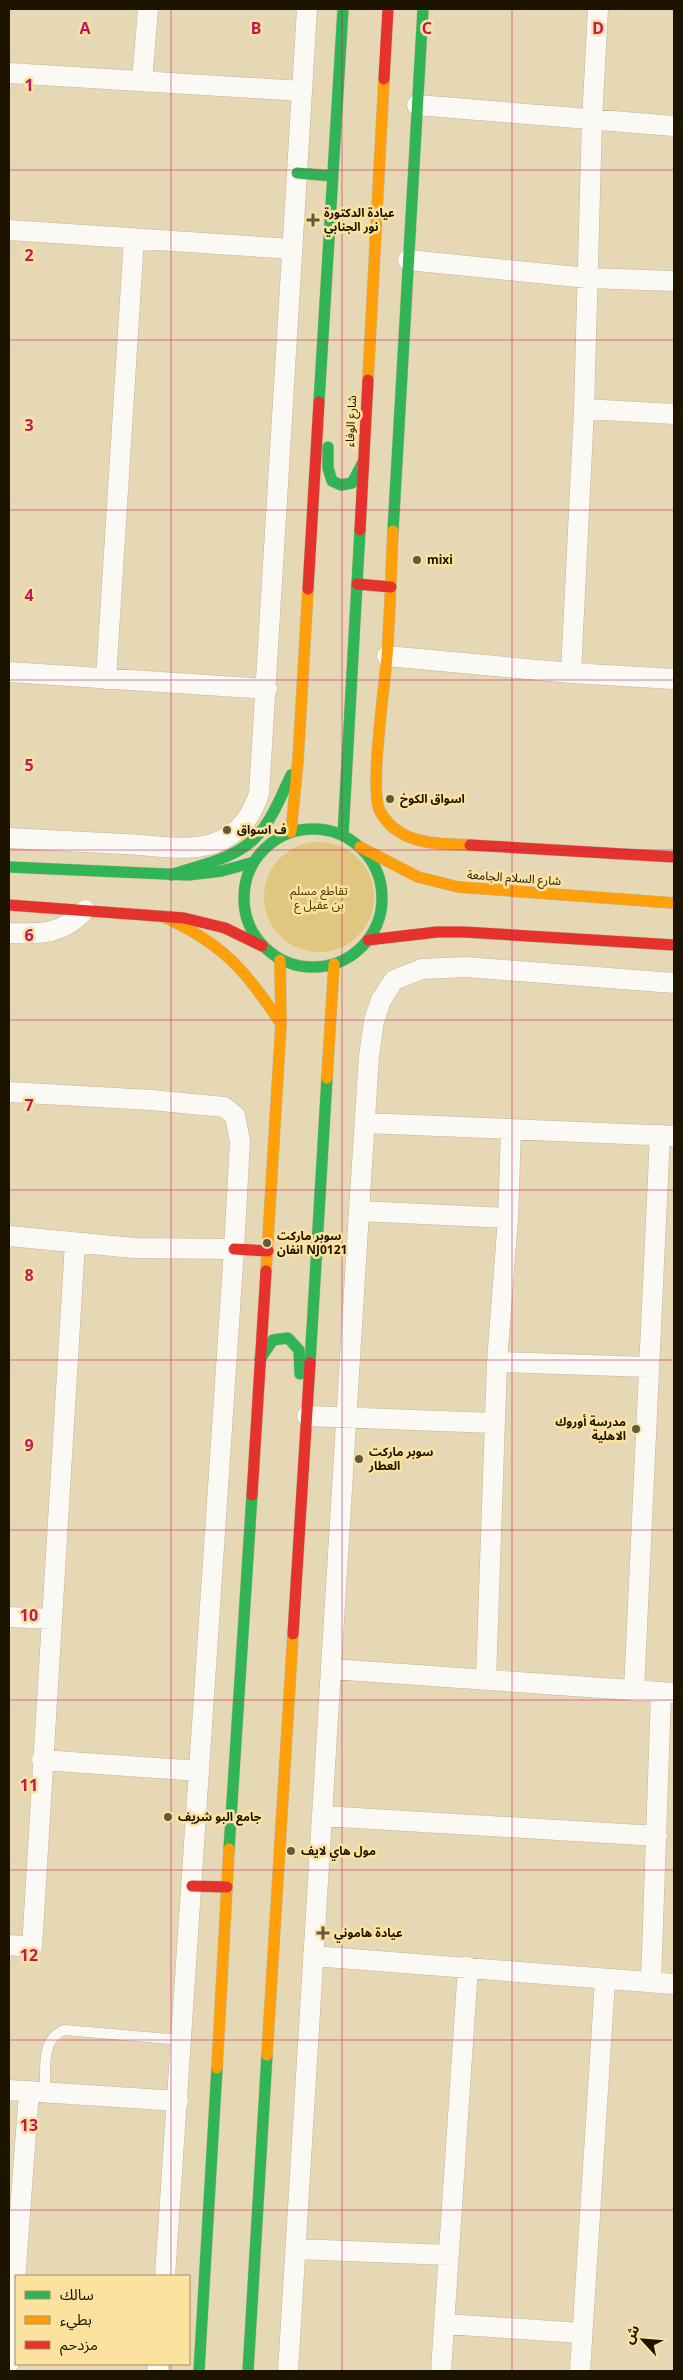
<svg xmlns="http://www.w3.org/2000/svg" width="683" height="2380" font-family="'Noto Sans','Noto Sans Arabic',sans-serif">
	<rect width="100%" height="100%" fill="#e6d8b4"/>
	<path fill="#e0c67f" d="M264 897a55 55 0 1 1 110 0a55 55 0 1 1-110 0Z"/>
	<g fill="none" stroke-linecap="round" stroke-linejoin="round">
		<defs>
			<path id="lane" d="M45 2092C46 2070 40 2040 64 2030L182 2040"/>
			<path id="street" d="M9 73 302 91
				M142 81 148 9
				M417 105 674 126
				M9 230 292 249
				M408 260 587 278 674 281
				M584 409 674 414
				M387 656 571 673 674 679
				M9 672 267 689
				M571 673 584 409 592 120 598 9
				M106 679 134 238
				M9 838C47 840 85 842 124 844 154 845 194 854 222 840 242 830 252 814 259 794L307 9
				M9 933C39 934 63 935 85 910
				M9 1092 151 1100 224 1107 235 1116 240 1141 234 1249 134 1248 9 1236
				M366 1123 674 1136
				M359 1211 508 1218
				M497 1362 648 1367
				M307 1416 494 1423
				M9 1617 52 1619
				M332 1669 674 1693
				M486 1679 497 1362 508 1218 511 1129
				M634 1691 660 1135
				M42 1760 199 1771
				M322 1816 657 1836
				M9 1945 32 1947 75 1243
				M313 1956 674 1984
				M651 1982 661 1693
				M9 2090 178 2101
				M296 2249 449 2255
				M165 2276 234 1249
				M445 2324 582 2333
				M9 2363 29 2091
				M158 2371V2364
				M288 2371 359 1211 369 1056 374 1021 381 1000 394 980 422 969 465 967 674 983
				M441 2371 468 1967
				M580 2371 605 1980"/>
			<path id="fast" d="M297 173 333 176
				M319 402 343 9
				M328 447V468L332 481 341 485 352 483 362 464
				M393 531 423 9
				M244 898a69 69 0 1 1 138 0a69 69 0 1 1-138 0Z
				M343 835 360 530
				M9 867 188 875 222 871 254 862
				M171 875C199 865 233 860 255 838 272 821 281 796 291 775
				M260 1359 273 1340 288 1338 299 1350 300 1374
				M310 1363 327 1078
				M229 1849 252 1495
				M199 2371 217 2068
				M248 2371 267 2055"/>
			<path id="slow" d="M368 380 384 79
				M393 531C391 572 390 614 387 656 385 684 369 791 380 811 398 845 437 844 470 845
				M291 832 298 760 308 589
				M360 847 418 877 458 887 674 903
				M162 916C222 943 246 970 281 1024
				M327 1078 334 964
				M266 1271 281 1024 280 960
				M267 2055 293 1634
				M217 2068 229 1849"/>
			<path id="jam" d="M384 79 388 9
				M360 530 368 380
				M357 584 391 587
				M308 589 319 402
				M470 845 674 857
				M9 905 184 918 225 928 262 946
				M368 940 437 932H464L674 945
				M234 1249 268 1251
				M252 1495 266 1271
				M293 1634 310 1363
				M192 1886 227 1887"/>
		</defs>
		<use href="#lane" stroke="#c1b79b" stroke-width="11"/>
		<use href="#street" stroke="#c1b79b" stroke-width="21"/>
		<use href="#fast" stroke="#c1b79b" stroke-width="12"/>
		<use href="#slow" stroke="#c1b79b" stroke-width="12"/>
		<use href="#jam" stroke="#c1b79b" stroke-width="12"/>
		<use href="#lane" stroke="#fbf9f4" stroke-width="10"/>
		<use href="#street" stroke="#fbf9f4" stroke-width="20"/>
		<use href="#fast" stroke="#30b455" stroke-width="11"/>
		<use href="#slow" stroke="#ff9f0a" stroke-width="11"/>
		<use href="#jam" stroke="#e5322d" stroke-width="11"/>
	</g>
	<path fill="none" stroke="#c2185b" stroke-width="1" stroke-opacity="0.55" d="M171 9V2276M342 9V2371M512 9V2371M9 170H674M9 340H674M9 510H674M9 680H674M9 850H674M9 1020H674M9 1190H674M9 1360H674M9 1530H674M9 1700H674M9 1870H674M9 2040H674M9 2210H674M171 2364V2371"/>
	<g fill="#63593f" stroke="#fbe29f" stroke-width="2">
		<path d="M310.5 212.5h5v5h5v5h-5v5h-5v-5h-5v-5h5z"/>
		<circle cx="417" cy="560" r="5"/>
		<circle cx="390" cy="799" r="5"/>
		<circle cx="227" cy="830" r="5"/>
		<circle cx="267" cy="1243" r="5"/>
		<circle cx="636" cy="1429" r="5"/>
		<circle cx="359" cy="1459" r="5"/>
		<circle cx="168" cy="1817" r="5"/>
		<circle cx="291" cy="1851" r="5"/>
		<path d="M320.5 1925.5h5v5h5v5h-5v5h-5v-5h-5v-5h5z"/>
	</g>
	<g text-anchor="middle" stroke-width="5" stroke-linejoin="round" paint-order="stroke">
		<g font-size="12" font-weight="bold" fill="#1d1400" stroke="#fbe29f" text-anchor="start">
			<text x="324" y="217">عيادة الدكتورة<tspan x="324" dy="14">نور الجنابي</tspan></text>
			<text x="427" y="564">mixi</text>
			<text x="400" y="803">اسواق الكوخ</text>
			<text x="237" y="834">ف اسواق</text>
			<text x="277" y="1240">سوبر ماركت<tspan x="277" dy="14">انفان NJ0121</tspan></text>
			<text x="626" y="1426" text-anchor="end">مدرسة أوروك<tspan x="626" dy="14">الاهلية</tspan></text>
			<text x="369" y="1456">سوبر ماركت<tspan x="369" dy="14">العطار</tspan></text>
			<text x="178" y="1821">جامع البو شريف</text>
			<text x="301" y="1855">مول هاي لايف</text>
			<text x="334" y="1937">عيادة هاموني</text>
		</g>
		<g font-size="12" fill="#1d1400" stroke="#fbe29f">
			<text transform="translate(351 421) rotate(-87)" y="4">شارع الوفاء</text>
			<text transform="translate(514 878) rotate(4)" y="4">شارع السلام الجامعة</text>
		</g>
		<g font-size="12" fill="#483700" stroke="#fbe29f">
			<text x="319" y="895">تقاطع مسلم<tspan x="319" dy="14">بن عقيل ع</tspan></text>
		</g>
	</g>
	<g font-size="16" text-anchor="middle" font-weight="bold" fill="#c2185b" stroke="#fbe29f" stroke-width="5" stroke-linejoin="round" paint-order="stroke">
		<text x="85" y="34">A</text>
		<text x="256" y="34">B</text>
		<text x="427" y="34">C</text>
		<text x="598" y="34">D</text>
		<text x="29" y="91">1</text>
		<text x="29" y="261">2</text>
		<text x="29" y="431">3</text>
		<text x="29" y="601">4</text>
		<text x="29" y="771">5</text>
		<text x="29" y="941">6</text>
		<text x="29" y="1111">7</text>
		<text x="29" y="1281">8</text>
		<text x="29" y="1451">9</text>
		<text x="29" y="1621">10</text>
		<text x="29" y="1791">11</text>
		<text x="29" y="1961">12</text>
		<text x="29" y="2131">13</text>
	</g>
	<rect width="683" height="2380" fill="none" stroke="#1d1400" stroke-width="20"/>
	<rect x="15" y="2275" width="175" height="90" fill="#fbe29f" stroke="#a2905f"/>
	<rect x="25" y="2291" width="25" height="8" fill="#30b455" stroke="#a2905f"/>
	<text x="60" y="2300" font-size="15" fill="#1d1400">سالك</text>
	<rect x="25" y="2316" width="25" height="8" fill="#ff9f0a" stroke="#a2905f"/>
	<text x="60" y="2325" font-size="15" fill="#1d1400">بطيء</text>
	<rect x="25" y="2341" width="25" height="8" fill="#e5322d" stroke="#a2905f"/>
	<text x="60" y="2350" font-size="15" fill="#1d1400">مزدحم</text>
	<g transform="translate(643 2340) rotate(296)" stroke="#fbe29f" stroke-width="4" paint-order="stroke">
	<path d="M0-4L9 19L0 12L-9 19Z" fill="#1d1400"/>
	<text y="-8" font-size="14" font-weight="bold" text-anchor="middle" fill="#1d1400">ش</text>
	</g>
</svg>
